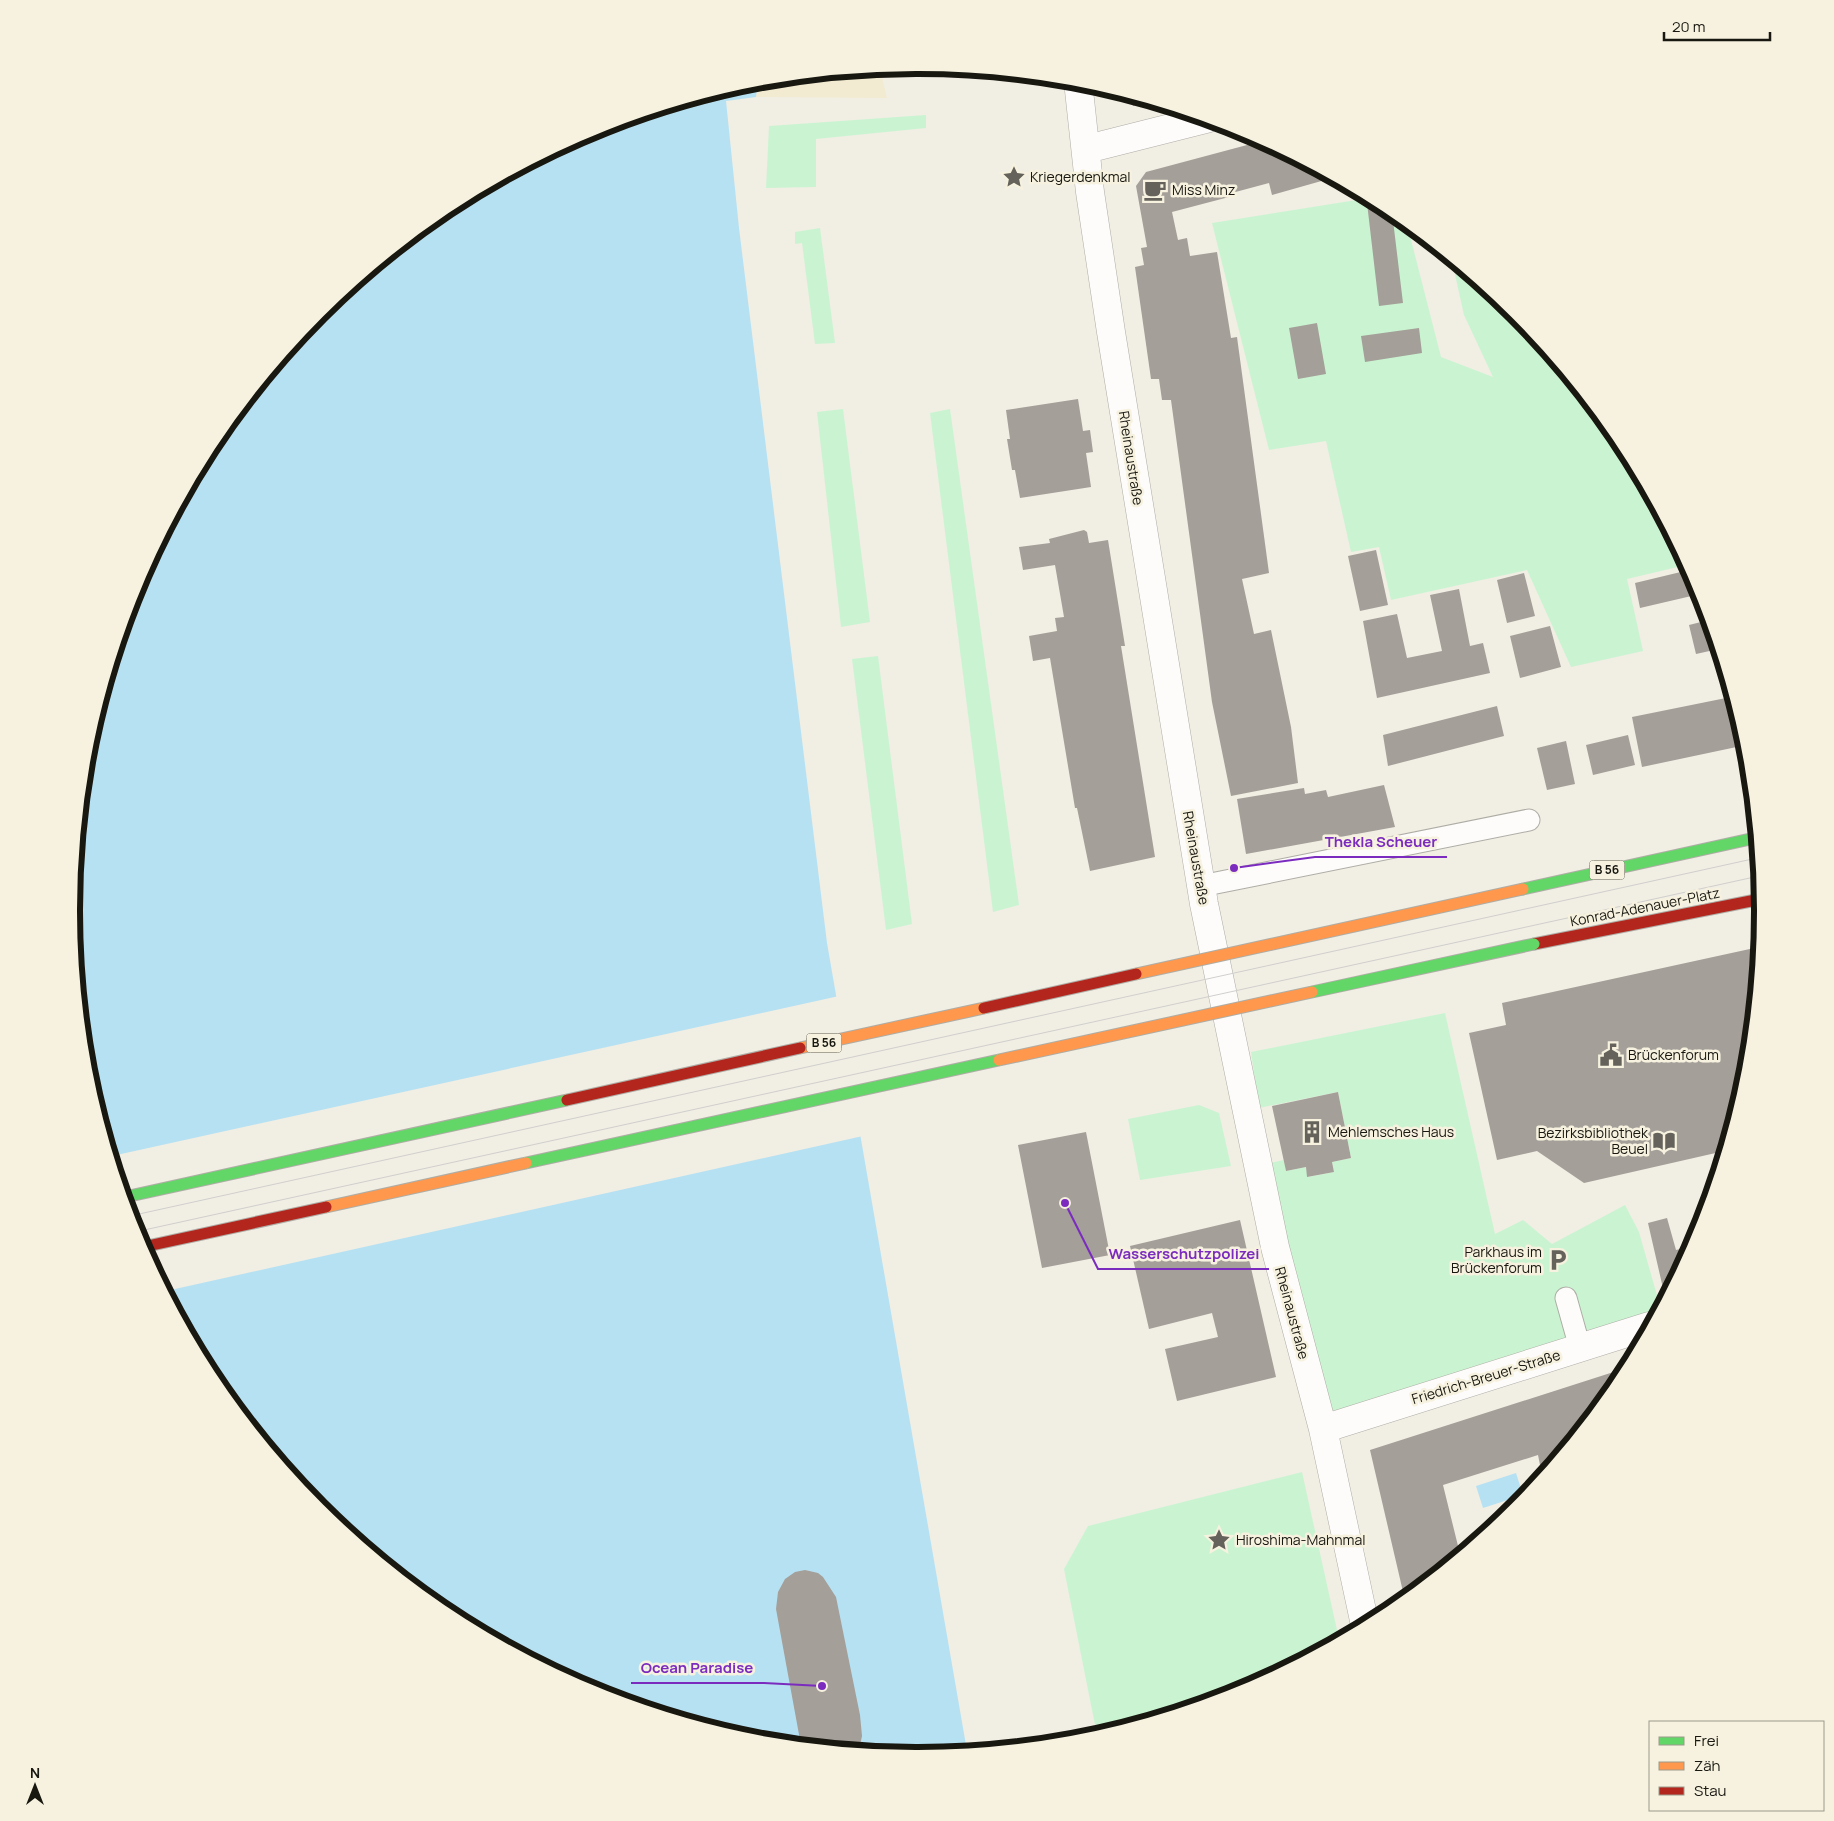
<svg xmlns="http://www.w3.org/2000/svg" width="1834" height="1821" font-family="Manrope,sans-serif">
	<rect width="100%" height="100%" fill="#f1eee4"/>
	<path fill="#caf4d1" d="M926 115V128L816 139V187L766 188 769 126Z
		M1369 198 1387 208 1407 224 1441 357 1493 377 1464 315 1452 261 1515 313 1620 441 1686 565 1627 579 1643 651 1571 667 1527 570 1391 600 1379 547 1351 552 1326 441 1269 450 1212 223Z
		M820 228 835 343 815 344 802 243 795 244V232Z
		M843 409 870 622 841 627 817 412Z
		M950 409 1019 905 993 912 930 413Z
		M878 656 912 924 886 930 852 659Z
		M1445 1013 1495 1234 1523 1220 1552 1244 1625 1205 1639 1232 1660 1306 1657 1312 1323 1429 1270 1163 1284 1160 1286 1171 1306 1167 1308 1177 1334 1172 1332 1162 1351 1158 1338 1092 1259 1108 1251 1052Z
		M1199 1105 1219 1113 1231 1166 1140 1180 1128 1119Z
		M1302 1472 1339 1639 1240 1692 1097 1735 1064 1569 1088 1526Z"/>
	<path fill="#f2ebd1" d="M880 69 887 98 756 97 758 81Z"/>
	<path fill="#b6e1f2" d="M752 81H758L756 97 726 101 739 228 827 943 967 1751 917 1756 752 1740 593 1692 447 1613 319 1508 214 1380 136 1234 88 1075 72 910 88 745 136 587 214 441 319 312 448 207 594 129Z
		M1516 1473 1523 1495 1483 1508 1476 1486Z"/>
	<path fill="#f1eee4" d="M839 996 863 1136 166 1291 136 1234 112 1156Z"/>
	<path fill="#a49f99" d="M1130 96 1136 98 1149 101 1133 106Z
		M1262 141 1332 178 1272 195 1269 183 1228 194 1229 197 1172 212 1178 240 1187 238 1190 256 1217 252 1231 338 1237 337 1269 573 1242 579 1254 634 1271 630 1291 727 1298 783 1231 796 1212 702 1171 400H1162L1159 379H1151L1135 267 1144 265 1141 248 1147 247 1136 186 1146 172Z
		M1376 202 1392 212 1403 303 1379 306 1367 203Z
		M1317 323 1326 374 1298 379 1289 328Z
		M1419 328 1422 353 1365 362 1361 336Z
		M1078 399 1083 431 1090 430 1093 452 1086 453 1091 487 1020 498 1015 470H1012L1007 439H1010L1006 410Z
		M1084 530 1087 532 1089 543 1108 540 1125 646H1121L1155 857 1090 871 1077 808H1075L1050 658 1033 661 1029 636 1057 631 1055 618 1064 617 1055 565 1023 570 1019 547 1050 543 1049 539Z
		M1376 550 1388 605 1360 611 1348 556Z
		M1689 570 1700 594 1640 608 1635 583Z
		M1524 573 1535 616 1507 623 1497 580Z
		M1459 589 1470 646 1483 643 1490 673 1377 698 1363 621 1397 614 1407 658 1442 651 1430 595Z
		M1702 611H1705L1719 655 1716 656 1714 650 1696 654 1689 625 1705 621Z
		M1550 626 1561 667 1520 678 1510 636Z
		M1726 698 1729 715 1736 713 1746 745 1642 767 1632 717Z
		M1497 706 1504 736 1388 766 1383 735Z
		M1628 735 1635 765 1593 775 1586 745Z
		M1566 741 1575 784 1547 790 1537 748Z
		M1384 785 1395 827 1246 854 1237 799 1304 788 1305 794 1326 790 1328 797Z
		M1759 947 1746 1076 1726 1141 1720 1152 1584 1183 1537 1151 1497 1160 1469 1033 1506 1025 1502 1003Z
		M1338 1092 1351 1158 1332 1162 1334 1172 1307 1177 1306 1167 1286 1171 1272 1106Z
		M1086 1132 1110 1255 1042 1268 1018 1145Z
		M1667 1218 1676 1250 1692 1246 1665 1297 1648 1223Z
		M1240 1220 1276 1377 1177 1401 1165 1349 1218 1337 1212 1313 1149 1329 1130 1246Z
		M1626 1368 1620 1380 1565 1447 1562 1448 1542 1475 1538 1455 1443 1485 1460 1554 1407 1597 1404 1596 1370 1450Z
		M805 1570 818 1573 823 1577 836 1597 860 1715 862 1736 859 1750 802 1745 800 1740 776 1609 778 1592 785 1579 795 1572Z"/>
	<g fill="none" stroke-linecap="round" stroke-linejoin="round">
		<defs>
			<path id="lane" d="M1201 886 1529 820
				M1566 1298 1580 1348"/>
			<path id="street" d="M1078 81 1090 192 1111 332 1204 904 1275 1247 1323 1429 1365 1625
				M1087 149 1206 119
				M1323 1429 1649 1326"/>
			<path id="fast" d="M1523 889 1755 838"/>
			<path id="jam" d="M1534 944 1761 899"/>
		</defs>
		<use href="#lane" stroke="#aeada5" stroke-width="23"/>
		<use href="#street" stroke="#aeada5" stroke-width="29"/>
		<use href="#fast" stroke="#aeada5" stroke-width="13"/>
		<use href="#jam" stroke="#aeada5" stroke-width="13"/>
		<use href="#lane" stroke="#fdfcfb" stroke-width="21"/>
		<use href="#street" stroke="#fdfcfb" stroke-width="28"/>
		<use href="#fast" stroke="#63d668" stroke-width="11"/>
		<use href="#jam" stroke="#b3261e" stroke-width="11"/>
		<path stroke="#d0cfcc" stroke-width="1" d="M130 1216 1757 858
			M135 1232 1759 876"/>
		<defs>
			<path id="fast-bridge" d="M1312 992 1534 944
				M526 1163 999 1060
				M125 1197 567 1100"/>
			<path id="slow-bridge" d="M1136 974 1523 889
				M800 1048 984 1008
				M999 1060 1312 992
				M326 1207 526 1163"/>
			<path id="jam-bridge" d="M984 1008 1136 974
				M567 1100 800 1048
				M143 1247 326 1207"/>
		</defs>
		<use href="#fast-bridge" stroke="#aeada5" stroke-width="13" stroke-linecap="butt"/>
		<use href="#slow-bridge" stroke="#aeada5" stroke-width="13" stroke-linecap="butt"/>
		<use href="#jam-bridge" stroke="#aeada5" stroke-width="13" stroke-linecap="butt"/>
		<use href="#fast-bridge" stroke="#63d668" stroke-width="11"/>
		<use href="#slow-bridge" stroke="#ff974d" stroke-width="11"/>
		<use href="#jam-bridge" stroke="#b3261e" stroke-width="11"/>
	</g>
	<defs>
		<symbol id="sight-bare" viewBox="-9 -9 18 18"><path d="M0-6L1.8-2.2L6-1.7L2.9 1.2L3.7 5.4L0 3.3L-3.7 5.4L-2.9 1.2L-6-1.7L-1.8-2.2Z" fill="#64625a" stroke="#f6f2df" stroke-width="2.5" paint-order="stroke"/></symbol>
		<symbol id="cafe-bare" viewBox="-9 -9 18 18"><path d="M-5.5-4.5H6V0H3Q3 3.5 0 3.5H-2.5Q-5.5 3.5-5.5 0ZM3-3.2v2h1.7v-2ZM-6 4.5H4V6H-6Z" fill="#64625a" stroke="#f6f2df" stroke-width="2.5" paint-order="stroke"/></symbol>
		<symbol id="civic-bare" viewBox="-9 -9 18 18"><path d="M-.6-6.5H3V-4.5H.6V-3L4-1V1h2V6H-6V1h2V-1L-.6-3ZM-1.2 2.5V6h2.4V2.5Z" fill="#64625a" stroke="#f6f2df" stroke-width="2.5" paint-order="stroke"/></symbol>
		<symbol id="building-bare" viewBox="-9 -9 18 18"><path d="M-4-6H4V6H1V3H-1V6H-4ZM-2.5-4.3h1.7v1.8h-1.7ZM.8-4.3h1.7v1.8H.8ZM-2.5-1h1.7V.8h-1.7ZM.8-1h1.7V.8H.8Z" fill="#64625a" stroke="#f6f2df" stroke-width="2.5" paint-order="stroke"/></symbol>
		<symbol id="library-bare" viewBox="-9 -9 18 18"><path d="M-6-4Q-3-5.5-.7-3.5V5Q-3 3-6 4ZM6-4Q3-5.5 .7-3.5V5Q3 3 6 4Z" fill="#64625a" stroke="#f6f2df" stroke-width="2.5" paint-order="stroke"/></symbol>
		<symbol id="parking-bare" viewBox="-9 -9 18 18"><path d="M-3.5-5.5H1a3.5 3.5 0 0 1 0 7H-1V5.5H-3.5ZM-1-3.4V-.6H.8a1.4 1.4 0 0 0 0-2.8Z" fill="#64625a" stroke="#f6f2df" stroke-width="2.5" paint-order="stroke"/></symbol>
	</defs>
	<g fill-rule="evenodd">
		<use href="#sight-bare" x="998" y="161" width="32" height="32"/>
		<use href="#cafe-bare" x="1139" y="174" width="32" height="32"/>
		<use href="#civic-bare" x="1595" y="1039" width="32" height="32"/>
		<use href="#building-bare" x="1296" y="1116" width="32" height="32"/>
		<use href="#library-bare" x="1648" y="1125" width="32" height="32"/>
		<use href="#parking-bare" x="1542" y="1244" width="32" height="32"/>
		<use href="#sight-bare" x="1203" y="1524" width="32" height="32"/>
	</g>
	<g text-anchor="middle" stroke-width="5" stroke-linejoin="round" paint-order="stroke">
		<g fill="#f6f2df" stroke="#5b594e" stroke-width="1">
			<rect x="1589.5" y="860.5" width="35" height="19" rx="4"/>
			<rect x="806.5" y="1033.5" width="35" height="19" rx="4"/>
		</g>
		<g font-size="12" font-weight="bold" fill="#181710">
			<text x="1607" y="874">B 56</text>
			<text x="824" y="1047">B 56</text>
		</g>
		<g font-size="14" fill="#181710" stroke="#f6f2df" text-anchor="start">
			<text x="1030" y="182">Kriegerdenkmal</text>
			<text x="1172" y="195">Miss Minz</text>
			<text x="1628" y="1060">Brückenforum</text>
			<text x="1328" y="1137">Mehlemsches Haus</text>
			<text x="1648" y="1138" text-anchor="end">Bezirksbibliothek<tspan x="1648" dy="16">Beuel</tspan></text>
			<text x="1542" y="1257" text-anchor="end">Parkhaus im<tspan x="1542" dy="16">Brückenforum</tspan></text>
			<text x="1236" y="1545">Hiroshima-Mahnmal</text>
		</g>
		<g font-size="14" fill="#181710" stroke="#f6f2df">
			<text transform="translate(1131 458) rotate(81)" y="5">Rheinaustraße</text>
			<text transform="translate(1196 858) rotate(80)" y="5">Rheinaustraße</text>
			<text transform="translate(1645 907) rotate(-11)" y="5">Konrad-Adenauer-Platz</text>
			<text transform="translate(1292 1313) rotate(75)" y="5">Rheinaustraße</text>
			<text transform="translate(1486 1377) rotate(-17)" y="5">Friedrich-Breuer-Straße</text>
		</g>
	</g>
	<path d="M0 0H1834V1821H0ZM916 74H918A836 836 0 0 1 1754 910V911A836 836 0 0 1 918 1747H916A836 836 0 0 1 80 911V910A836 836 0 0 1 916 74Z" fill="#f6f2df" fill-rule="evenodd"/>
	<path fill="none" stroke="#181710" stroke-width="6" d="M916 74H918A836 836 0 0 1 1754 910V911A836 836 0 0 1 918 1747H916A836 836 0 0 1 80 911V910A836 836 0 0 1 916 74Z"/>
	<path fill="none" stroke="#7b2cbf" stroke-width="2" d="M1234 868L1315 857H1447M1065 1203L1098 1269H1269M822 1686L764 1683H631"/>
	<g fill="#7b2cbf" stroke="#f6f2df" stroke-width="2">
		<circle cx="1234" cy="868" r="5"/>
		<circle cx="1065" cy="1203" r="5"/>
		<circle cx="822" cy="1686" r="5"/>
	</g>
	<g font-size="15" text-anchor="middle" font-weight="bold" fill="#7b2cbf" stroke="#f6f2df" stroke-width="5" stroke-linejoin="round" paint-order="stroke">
		<text x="1381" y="847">Thekla Scheuer</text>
		<text x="1184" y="1259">Wasserschutzpolizei</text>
		<text x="697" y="1673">Ocean Paradise</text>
	</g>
	<rect x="1649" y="1721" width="175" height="90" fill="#f6f2df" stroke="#9d9a8c"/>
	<rect x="1659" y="1737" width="25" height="8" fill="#63d668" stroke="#9d9a8c"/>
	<text x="1694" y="1746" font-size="15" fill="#181710">Frei</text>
	<rect x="1659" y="1762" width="25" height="8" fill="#ff974d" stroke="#9d9a8c"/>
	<text x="1694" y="1771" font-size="15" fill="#181710">Zäh</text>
	<rect x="1659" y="1787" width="25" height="8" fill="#b3261e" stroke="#9d9a8c"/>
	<text x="1694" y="1796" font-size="15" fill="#181710">Stau</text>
	<g transform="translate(35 1786)" stroke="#f6f2df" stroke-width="4" paint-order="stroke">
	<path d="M0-4L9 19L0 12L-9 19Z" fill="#181710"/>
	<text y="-8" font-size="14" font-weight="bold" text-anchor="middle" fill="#181710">N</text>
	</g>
	<path d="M1664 32v8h106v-8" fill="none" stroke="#181710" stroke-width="2.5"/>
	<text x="1672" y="32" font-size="15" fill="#181710" stroke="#f6f2df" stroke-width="4" paint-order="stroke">20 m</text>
</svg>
